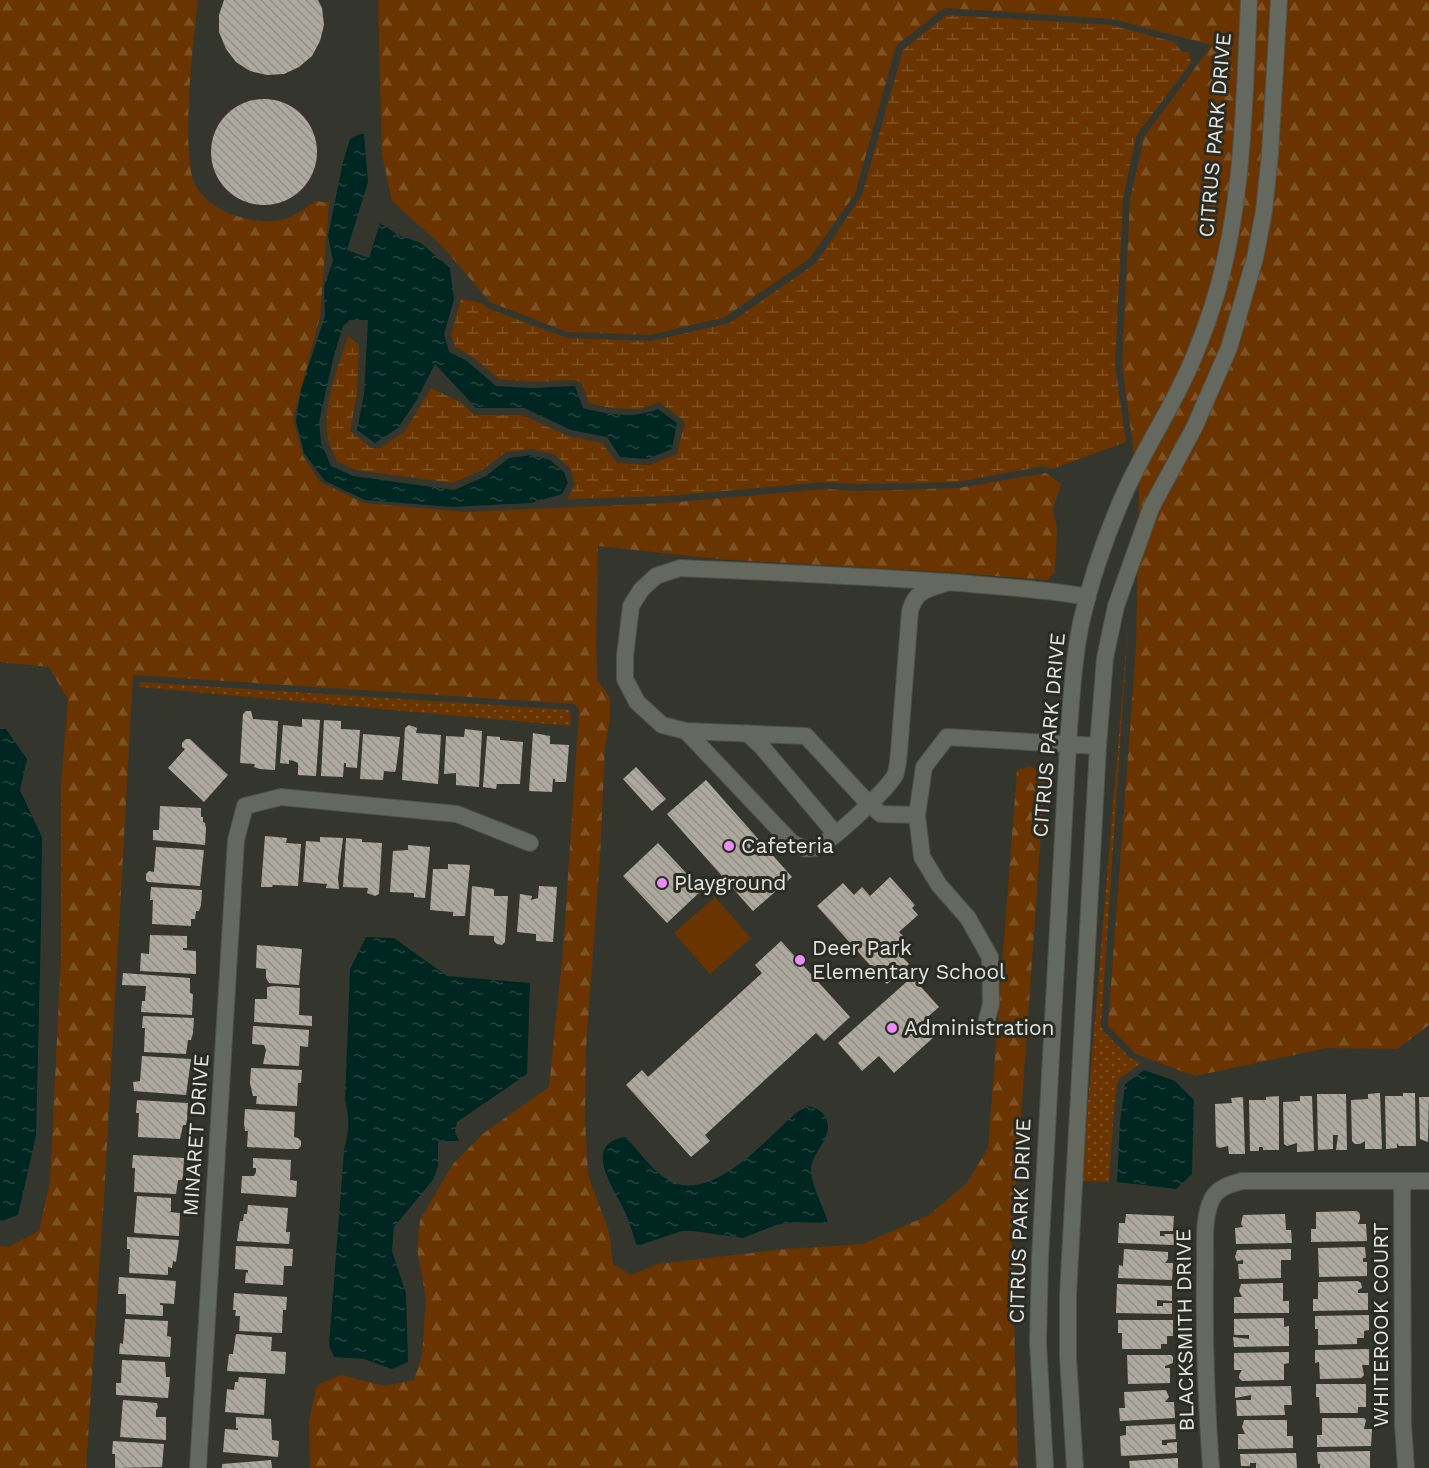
<svg xmlns="http://www.w3.org/2000/svg" width="1429" height="1468" font-family="'Work Sans',sans-serif">
	<defs>
		<pattern id="grass-dots" width="8" height="8" patternUnits="userSpaceOnUse" patternTransform="scale(1.5)"><rect width="8" height="8" fill="#693400"/><path d="M2 2h.1M6 6h.1" fill="none" stroke="#7e5125" stroke-width="1.8" stroke-linecap="round"/></pattern>
		<pattern id="forest-firs" width="22" height="20" patternUnits="userSpaceOnUse" patternTransform="scale(1.5)"><rect width="22" height="20" fill="#693400"/><path d="M5 1l3.5 6h-7zM16 11l3.5 6h-7z" fill="#7e5125"/></pattern>
		<pattern id="wetland-marsh" width="20" height="14" patternUnits="userSpaceOnUse" patternTransform="scale(1.5)"><rect width="20" height="14" fill="#693400"/><path d="M1 5h8M5 5V1M11 12h8M15 12V8" fill="none" stroke="#7e5125"/></pattern>
		<pattern id="water-ripples" width="26" height="14" patternUnits="userSpaceOnUse" patternTransform="scale(1.5)"><rect width="26" height="14" fill="#002621"/><path d="M2 4q2-2 4 0t4 0M15 11q2-2 4 0t4 0" fill="none" stroke="#254541"/></pattern>
		<pattern id="building-back-hatch" width="6" height="6" patternUnits="userSpaceOnUse" patternTransform="scale(1.5)"><rect width="6" height="6" fill="#ada99f"/><path d="M-1 5l2 2M0 0l6 6M5-1l2 2" fill="none" stroke="#939088"/></pattern>
	</defs>
	<rect width="100%" height="100%" fill="#34362d"/>
	<path fill="url(#grass-dots)" d="M1128 628 1101 1026 1103 1031 1130 1058 1141 1063 1120 1078 1117 1083 1113 1122 1109 1182 1083 1181 1086 1127Z
		M140 682 570 710 571 726 139 687Z"/>
	<path fill="url(#forest-firs)" d="M0 0H198C194 35 178 164 198 190 209 204 226 214 244 218 275 226 291 220 315 201L329 203 320 317 293 419 303 456 320 482 364 503 466 512 667 503 825 489 858 491 958 488 1046 473 1061 484 1053 509 1057 528 1055 572 1047 580 959 573 719 559 598 546 596 642 597 679 610 698V718L605 748 600 856 586 1048 585 1119 588 1175 609 1232 613 1264 631 1275 658 1264 786 1249 863 1244 929 1215 967 1183 988 1148 1017 770 1030 766 1045 775 1012 1245 1018 1468H310L309 1421 317 1385 341 1375 385 1386 414 1380 422 1355 426 1299 417 1248 420 1220 453 1164 484 1133 549 1087 563 951 579 711 575 704 133 675 104 1197 86 1468H0V1246L8 1247 39 1231 50 1182 61 957V787L68 699 49 667 0 662Z
		M378 0H1429V1025L1397 1049 1327 1048 1195 1076 1136 1054 1108 1026 1136 649 1139 490 1122 364 1130 200 1144 137 1212 45 1112 19 944 8 896 46 855 194 809 259 725 317 650 335 567 332 490 302 443 247 392 201 382 154Z"/>
	<path fill="url(#wetland-marsh)" d="M947 15 1111 25 1174 42 1182 52H1189L1191 63 1136 136 1123 199 1115 365 1126 442 1052 469 1044 466 957 482 858 484 824 482 668 496 567 499 575 484 570 468 554 454 533 449 506 452 482 470 453 483 355 470 337 461C334 454 329 446 328 439 322 406 338 367 348 336L359 345 357 393 350 431 371 448H380L405 431 431 388 462 403 474 415H522L568 436 602 443 617 463 649 465 677 454 685 423 682 419 659 402 640 409 611 408 589 403 582 384 576 380 534 382 499 379 473 357 455 347 451 334 461 299 482 303 487 308 567 338 652 341 730 323 816 263 862 195 903 50Z"/>
	<path fill="#693400" d="M715 897 751 938 710 974 674 933Z"/>
	<path fill="url(#water-ripples)" d="M364 132 368 182 347 250 369 258 380 223 398 235 421 243 450 268 454 300 444 334 449 352 467 361 496 386 534 388 575 386 583 408C610 415 632 419 658 409L677 423 672 449 647 459 620 457 607 437 571 430 524 408H476L435 364 416 401 398 428 375 443 357 430 364 394 368 320H350L343 326 333 359 319 422 321 443 331 466 353 476 454 490 486 476 509 458 531 455 550 460 564 472 568 483 562 494 531 503 452 507 365 500 325 481 304 453 296 421 301 389 325 316 324 287 333 261 328 236 343 162 350 139Z
		M0 729H6L27 759 20 790 42 837 41 926 36 1136 18 1215 2 1221 0 1220Z
		M366 937 394 938 447 976 530 983 527 1074 457 1122 455 1132 459 1141H438V1166L433 1180 394 1227 392 1251 406 1293 408 1362 392 1369 364 1359 334 1357 329 1346 344 1150C349 1133 350 1118 345 1101L350 969Z
		M1144 1070 1175 1081 1194 1100 1192 1174 1176 1189 1117 1182 1120 1122 1125 1084Z
		M807 1106C816 1107 822 1111 826 1118 835 1137 811 1152 811 1170 812 1189 823 1204 828 1223L793 1222 776 1225 743 1238 693 1231H682L637 1246C633 1235 630 1225 626 1214 617 1192 579 1145 625 1137 641 1152 652 1172 672 1182 715 1201 767 1138 796 1113Z"/>
	<path fill="url(#building-back-hatch)" d="M224 0H318L322 8 324 25 320 41 312 56 299 67 284 74 267 75 250 71 236 62 226 49 219 32V15Z
		M211 152a53 53 0 1 1 106 0a53 53 0 1 1-106 0Z
		M246 711H251L253 719 278 721 275 770 260 769 254 767 255 764 240 763 243 714Z
		M302 719 320 720 316 776 298 775V763L294 761 289 760V764L280 763 283 725 302 727Z
		M324 720 341 721V729L360 730 357 768 346 767V763H344L343 777 321 776Z
		M409 725 417 728 416 733 441 735 438 784 402 780 405 728Z
		M465 729 482 731 479 787 456 785V773L444 774 446 736 464 737Z
		M533 733 550 736V744L569 745 566 782H555V779H553L552 792 529 791Z
		M363 734 400 737 396 769 395 772 384 771 383 780 360 779Z
		M487 736 500 737V740L523 742 520 784H497L496 789 483 787Z
		M186 739H190L228 775 204 802 168 768 185 749 182 747V743Z
		M636 767 666 799 652 811 623 779Z
		M706 780 792 877 753 911 667 814Z
		M160 806 201 808V817H203V822L205 823 206 828 205 845 153 840V830H159Z
		M265 836 287 838 286 843 301 844 298 886 273 885 272 887H261Z
		M320 837 343 838 338 878 339 889 326 888 327 884 303 882 306 841 320 842Z
		M346 838 362 839V842L382 843 379 894 375 896 367 893 368 888 343 887Z
		M658 843 702 890 667 923 623 876Z
		M408 845 430 847 425 898 414 897V893L390 892 393 851 408 850Z
		M156 847 204 850 200 886 148 882 146 880V874L149 871 154 872Z
		M448 864 470 865 465 916H453V912L430 910 433 869H448Z
		M890 877 915 905 912 908 918 915 899 932 907 940 896 950 909 964 887 984 817 906 843 883 854 895 862 887 870 896Z
		M472 886 494 889V896H508L505 942 502 945 497 944 494 941V936L469 935Z
		M539 886 557 887 553 942 536 941V934L517 932 520 894 532 896 531 900 538 898Z
		M151 887 202 890 201 905 199 911H196L195 919H191V926L152 924 153 900H150Z
		M150 935 187 936V948H183V950L196 951V974L140 971 141 953 149 954Z
		M781 941 850 1017 824 1041 816 1033 705 1135 710 1141 691 1157 626 1085 642 1070 648 1077 762 973 755 965Z
		M257 945 302 949 299 985 269 983 266 978V969L256 968Z
		M123 973 190 978V993L193 994 192 1015 141 1012 142 1001H145L146 986 122 985Z
		M912 977 939 1007 923 1021 935 1036 894 1073 879 1056 862 1071 838 1043Z
		M275 986 300 988 299 1015 312 1016V1026L254 1022 255 999H267V987Z
		M143 1016 194 1018 193 1033 191 1040H188L186 1054 144 1052 145 1028H142Z
		M253 1026 309 1030 308 1047 300 1046 299 1066 263 1064 266 1050 264 1045 252 1044Z
		M142 1056 191 1059 186 1095 134 1091 133 1082 140 1081Z
		M251 1068 302 1070 301 1083H298L297 1106 256 1104 257 1096H253L250 1083Z
		M1380 1093 1382 1149H1365V1141L1360 1144H1355L1352 1141 1351 1100 1368 1099V1094Z
		M1403 1093H1415L1416 1146H1399L1397 1143V1148L1386 1149 1385 1096H1403Z
		M1317 1094H1346L1347 1150H1336L1338 1135H1333V1149L1318 1150Z
		M1279 1096V1150H1263V1147H1259V1151H1250L1249 1100H1266V1097Z
		M1300 1096H1312L1314 1151 1297 1152V1143L1287 1146 1284 1144 1283 1102 1300 1101Z
		M1243 1097 1245 1154H1229L1228 1146 1219 1148 1216 1146 1215 1104 1232 1103 1231 1098Z
		M1419 1097H1429L1428 1142 1420 1139Z
		M137 1100 188 1103 187 1120 186 1125H183L180 1139 138 1137 139 1113H136Z
		M245 1109 295 1112 294 1137 298 1138 301 1141V1146L298 1149H287L247 1147 248 1131H245L244 1124Z
		M133 1155 184 1158 183 1175 182 1180H178L176 1194 134 1192 135 1168H132Z
		M253 1158 291 1160 290 1180 297 1181 296 1197 241 1193 242 1176H254L256 1172V1168H253Z
		M137 1196 171 1198V1211L169 1212 180 1213 179 1236 134 1233Z
		M248 1205 288 1208 286 1232H290L289 1244 237 1241 240 1221H243L244 1214H247Z
		M1357 1211 1360 1214V1219L1358 1224H1366L1367 1241 1311 1242V1229H1316V1212Z
		M1126 1214 1174 1216 1173 1231H1160V1236H1165L1164 1234H1174V1245L1118 1243 1119 1223H1125Z
		M1285 1214 1286 1230H1291L1292 1243 1236 1244 1235 1228 1243 1227 1241 1224 1243 1215Z
		M127 1237 179 1240 176 1262 173 1261 172 1268 168 1267V1275L129 1273 130 1249H127Z
		M236 1246 293 1249 292 1266H284L283 1285 245 1283 246 1272 248 1273V1270L235 1269Z
		M1365 1247 1366 1258H1363V1262H1367V1276L1319 1277 1318 1248Z
		M1124 1249 1168 1252V1259L1165 1263H1173L1172 1280 1118 1278 1119 1265 1123 1266Z
		M1291 1249V1260H1281V1278L1239 1279 1238 1264H1243V1260L1237 1261 1235 1257 1237 1250Z
		M119 1277 176 1281 174 1304 160 1303V1305H163V1316L126 1314V1294H118Z
		M1358 1281 1361 1283 1362 1288 1358 1290V1293H1368V1310L1313 1311V1299H1318V1282Z
		M1283 1283V1301H1289V1313H1234V1297H1242L1239 1291 1241 1284Z
		M1117 1284 1172 1286V1301L1157 1300V1306H1163V1303H1172V1314L1116 1313Z
		M234 1293 287 1297 286 1310H283L282 1333 239 1331 240 1316H235L236 1310H233Z
		M1369 1315V1330L1364 1331V1338H1357V1344L1318 1345V1329H1315V1316Z
		M1284 1318V1327L1289 1326V1346L1234 1347 1233 1337 1249 1339V1335H1234V1319Z
		M125 1319 168 1321 167 1336 171 1337V1341L170 1357 119 1354 120 1343 123 1344Z
		M1118 1320H1173V1336H1167V1344H1161V1349H1122V1333H1118Z
		M236 1334 272 1337 271 1351 286 1352 285 1374 227 1371 229 1354H233Z
		M1369 1349V1365H1362L1364 1375 1361 1378 1320 1379 1319 1362 1315 1363V1350Z
		M1289 1352V1363L1284 1364V1380L1242 1381 1239 1378V1375L1242 1370H1234V1353Z
		M1127 1355H1171L1173 1357V1363L1165 1366V1368H1170V1383L1128 1384Z
		M122 1360 165 1362 166 1377H170L168 1398 116 1395V1383H121Z
		M239 1377 266 1379 264 1415 225 1412 227 1389 234 1390 235 1382H238Z
		M1316 1384H1366V1407H1358V1413H1320L1319 1397H1316Z
		M1291 1386 1292 1405H1284L1285 1415 1237 1416 1236 1400H1251V1395L1235 1398V1387Z
		M1166 1390 1169 1397 1165 1402H1174L1175 1418 1120 1421 1119 1408H1125L1124 1392Z
		M123 1400 157 1403 158 1408 156 1410V1417H166V1440L120 1437Z
		M236 1417 271 1419 272 1440 279 1441 278 1457 223 1452 225 1429 238 1430V1428H236Z
		M1322 1418H1364L1366 1420 1364 1429H1372L1371 1446 1317 1447V1435H1322Z
		M1244 1420H1287V1436H1293V1448L1238 1449V1434H1245L1242 1427Z
		M1175 1424 1176 1439 1162 1440V1445H1167V1443L1177 1442V1453L1121 1456 1120 1436 1126 1435V1426Z
		M113 1441 164 1444 162 1467 115 1468V1454H112Z
		M1370 1451V1468H1320V1464H1318L1317 1452Z
		M1296 1453 1297 1468H1256V1463H1250V1466H1241L1240 1454Z
		M1178 1458V1468H1130L1129 1461Z
		M271 1460 272 1468H222V1464Z"/>
	<g fill="none" stroke-linecap="round" stroke-linejoin="round">
		<defs>
			<path id="minor" d="M949 582C929 589 916 589 910 611L899 752C898 759 898 768 895 775 888 789 829 844 815 848 805 850 800 847 792 843L686 731 662 725 637 702 625 679V656L631 606 641 590 656 576 680 568C773 572 867 576 960 583 1003 587 1045 589 1088 597
				M686 731 806 736 869 804 881 814 917 815
				M747 733 762 747 835 833
				M987 1019 991 1004 990 957 968 918 939 885 922 857 917 815 924 767 947 737 1098 746
				M1402 1182 1403 1424 1406 1468
				M198 1468 236 840 245 806 281 797 457 814 530 843
				M1045 1468 1038 1342 1040 1258 1068 745C1071 704 1073 663 1081 623 1091 578 1107 532 1126 490 1142 455 1162 423 1179 389 1192 364 1204 332 1213 305 1244 207 1244 102 1249 0
				M1075 1468 1068 1357V1295L1098 746 1105 658 1116 606 1151 508 1194 428 1229 348 1255 258 1264 211 1270 154 1279 0
				M1211 1468C1206 1401 1204 1334 1205 1267 1206 1246 1202 1219 1212 1199 1217 1188 1231 1184 1242 1181H1429"/>
		</defs>
		<use href="#minor" stroke="#4f514a" stroke-width="18"/>
		<use href="#minor" stroke="#65685e" stroke-width="16"/>
	</g>
	<g fill="#ed8cf9" stroke="#2a2c23" stroke-width="2">
		<circle cx="729" cy="846" r="6"/>
		<circle cx="662" cy="883" r="6"/>
		<circle cx="800" cy="960" r="6"/>
		<circle cx="892" cy="1028" r="6"/>
	</g>
	<g text-anchor="middle" stroke-width="6" stroke-linejoin="round" paint-order="stroke">
		<g font-size="21" fill="#e4e5e0" stroke="#2a2c23">
			<text transform="translate(1215 135) rotate(-85)" y="7">CITRUS PARK DRIVE</text>
			<text transform="translate(1049 735) rotate(-85)" y="7">CITRUS PARK DRIVE</text>
			<text transform="translate(196 1135) rotate(-86)" y="7">MINARET DRIVE</text>
			<text transform="translate(1020 1221) rotate(-88)" y="7">CITRUS PARK DRIVE</text>
			<text transform="translate(1381 1325) rotate(-90)" y="7">WHITEROOK COURT</text>
			<text transform="translate(1185 1330) rotate(-91)" y="7">BLACKSMITH DRIVE</text>
		</g>
		<g font-size="21" fill="#e4e5e0" stroke="#2a2c23" text-anchor="start">
			<text x="741" y="853">Cafeteria</text>
			<text x="674" y="890">Playground</text>
			<text x="812" y="955">Deer Park<tspan x="812" dy="24">Elementary School</tspan></text>
			<text x="904" y="1035">Administration</text>
		</g>
	</g>
</svg>
